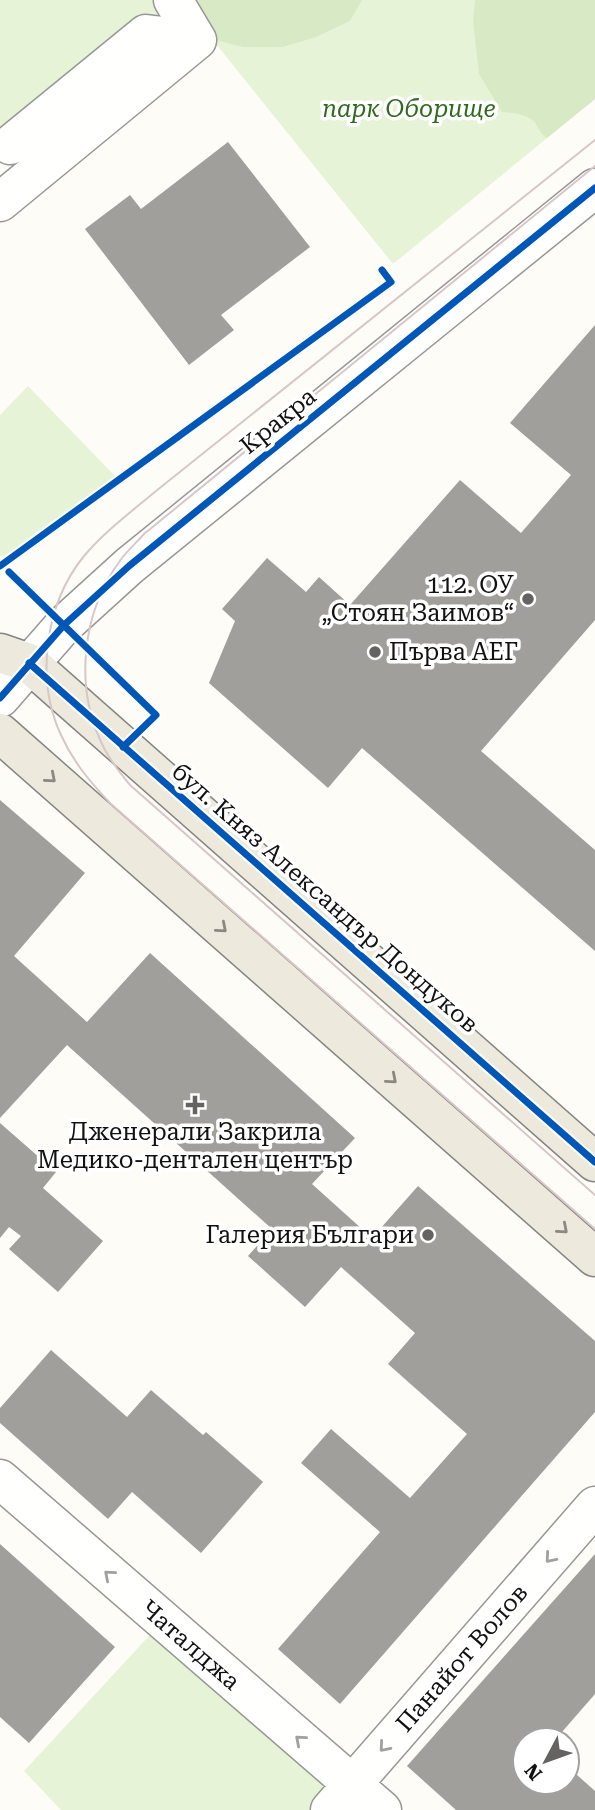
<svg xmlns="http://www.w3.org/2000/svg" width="595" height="1810" font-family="'Roboto Serif',serif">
	<rect width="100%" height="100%" fill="#fdfcf7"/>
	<path fill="#e7f3d7" d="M0 0H164L146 34 0 153Z
		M189 0H595V99L393 264 212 39Z
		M28 386 115 476 16 553 0 556V415Z
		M162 1622 352 1784 330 1810H61L24 1771Z"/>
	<path fill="#d8eac5" d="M189 0H362L350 21 316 37 283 47H243L212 39Z
		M475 0H595V99L547 138C540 133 540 131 536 124 529 114 513 113 502 112L479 74 473 21Z"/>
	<path fill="#a19f9c" d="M228 142 310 247 221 315 234 330 189 365 85 229 130 195 141 209Z
		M595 325V620L481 751 595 850V951L362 748 328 788 209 683 235 621 222 609 267 558 306 592 319 577 350 605 460 480 521 533 571 475 510 423Z
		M0 800 85 873 14 956 87 1022 150 953 355 1138 312 1184 372 1238 418 1186 595 1341V1412L340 1704 278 1649 380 1532 301 1463 331 1429 410 1498 467 1434 388 1364 415 1333 341 1267 305 1307 248 1256 272 1229 67 1045 79 1032 0 1118Z
		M0 1123 56 1172 43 1188 103 1241 58 1292 9 1249 21 1236 9 1227 0 1238Z
		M51 1350 127 1417 151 1390 203 1435 206 1432 263 1482 201 1553 132 1492 108 1519 0 1423V1408Z
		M0 1544 115 1647 29 1743 0 1717Z
		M595 1554V1694L555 1740H525V1782H567V1766L595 1791V1810H456L407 1766Z"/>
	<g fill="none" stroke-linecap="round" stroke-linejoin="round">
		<defs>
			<path id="minor" d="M173 0 197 40
				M10 145 146 34 197 40
				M0 202 197 40
				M0 698 64 625 129 566 595 188
				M0 1479 382 1810
				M330 1810 595 1506"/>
			<path id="major" d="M0 653 29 663 595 1162
				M0 733 595 1257"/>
		</defs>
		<use href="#minor" stroke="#979795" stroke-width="41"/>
		<use href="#major" stroke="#858482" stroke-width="41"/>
		<use href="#minor" stroke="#fffffe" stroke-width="38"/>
		<use href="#major" stroke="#ede9dc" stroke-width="38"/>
		<path stroke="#d9c6c7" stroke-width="2" d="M595 140 156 491C131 512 104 532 84 556 45 604 35 679 61 735 73 762 91 783 111 804L595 1229
			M595 166 144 534C137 542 129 549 122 558 81 612 73 689 105 750 112 763 121 774 130 785L595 1195"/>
		<defs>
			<path id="cycleway" d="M0 566 391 282 382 270
				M9 572 156 715 123 747
				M29 663 595 1162
				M0 698 64 625 129 566 595 188"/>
		</defs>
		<use href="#cycleway" stroke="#fff" stroke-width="11"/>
		<use href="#cycleway" stroke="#0057b8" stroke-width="7"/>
	</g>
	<defs><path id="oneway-chevron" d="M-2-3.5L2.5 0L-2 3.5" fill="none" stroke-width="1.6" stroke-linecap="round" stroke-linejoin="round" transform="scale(1.75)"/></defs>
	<g stroke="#8a8881">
		<use href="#oneway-chevron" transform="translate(51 778) rotate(41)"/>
		<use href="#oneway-chevron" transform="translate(222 928) rotate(41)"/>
		<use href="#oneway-chevron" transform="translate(392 1079) rotate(41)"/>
		<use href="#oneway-chevron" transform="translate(563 1229) rotate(41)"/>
	</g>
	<g stroke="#a0a09f">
		<use href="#oneway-chevron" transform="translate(550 1558) rotate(131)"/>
		<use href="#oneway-chevron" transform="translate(109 1575) rotate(-139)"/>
		<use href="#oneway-chevron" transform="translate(300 1740) rotate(-139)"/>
		<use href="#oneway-chevron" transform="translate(384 1747) rotate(131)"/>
	</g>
	<g fill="#646362" stroke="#fff" stroke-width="2.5">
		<circle cx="528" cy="599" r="7"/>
		<circle cx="375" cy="652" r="7"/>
		<path d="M191.5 1094.5h7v7h7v7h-7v7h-7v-7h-7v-7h7z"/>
		<circle cx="428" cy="1235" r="7"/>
	</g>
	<g text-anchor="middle" stroke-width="7" stroke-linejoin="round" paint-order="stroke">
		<g font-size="24" font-style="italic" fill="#2f6b1f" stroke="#fff">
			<text x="409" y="117">парк Оборище</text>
		</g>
		<g font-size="24" fill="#111" stroke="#fff">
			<text transform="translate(278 421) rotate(-39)" y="8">Кракра</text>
			<text transform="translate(325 898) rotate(41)" y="8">бул. Княз Александър Дондуков</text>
			<text transform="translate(190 1645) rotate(41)" y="8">Чаталджа</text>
			<text transform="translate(462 1658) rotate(-49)" y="8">Панайот Волов</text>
		</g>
		<g font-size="24" fill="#111" stroke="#fff" text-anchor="end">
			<text x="514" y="593">112. ОУ<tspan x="514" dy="28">„Стоян Заимов“</tspan></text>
			<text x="389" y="660" text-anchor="start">Първа АЕГ</text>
			<text x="195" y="1140" text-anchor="middle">Дженерали Закрила<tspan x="195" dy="28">Медико-дентален център</tspan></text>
			<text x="414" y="1243">Галерия Българи</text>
		</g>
	</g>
	<g transform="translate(546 1761) rotate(229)"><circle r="33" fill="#ffffff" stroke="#a0a0a0" stroke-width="2"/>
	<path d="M0-5L12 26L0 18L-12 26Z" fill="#646362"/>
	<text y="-10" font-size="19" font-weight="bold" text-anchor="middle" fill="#111111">N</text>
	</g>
</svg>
